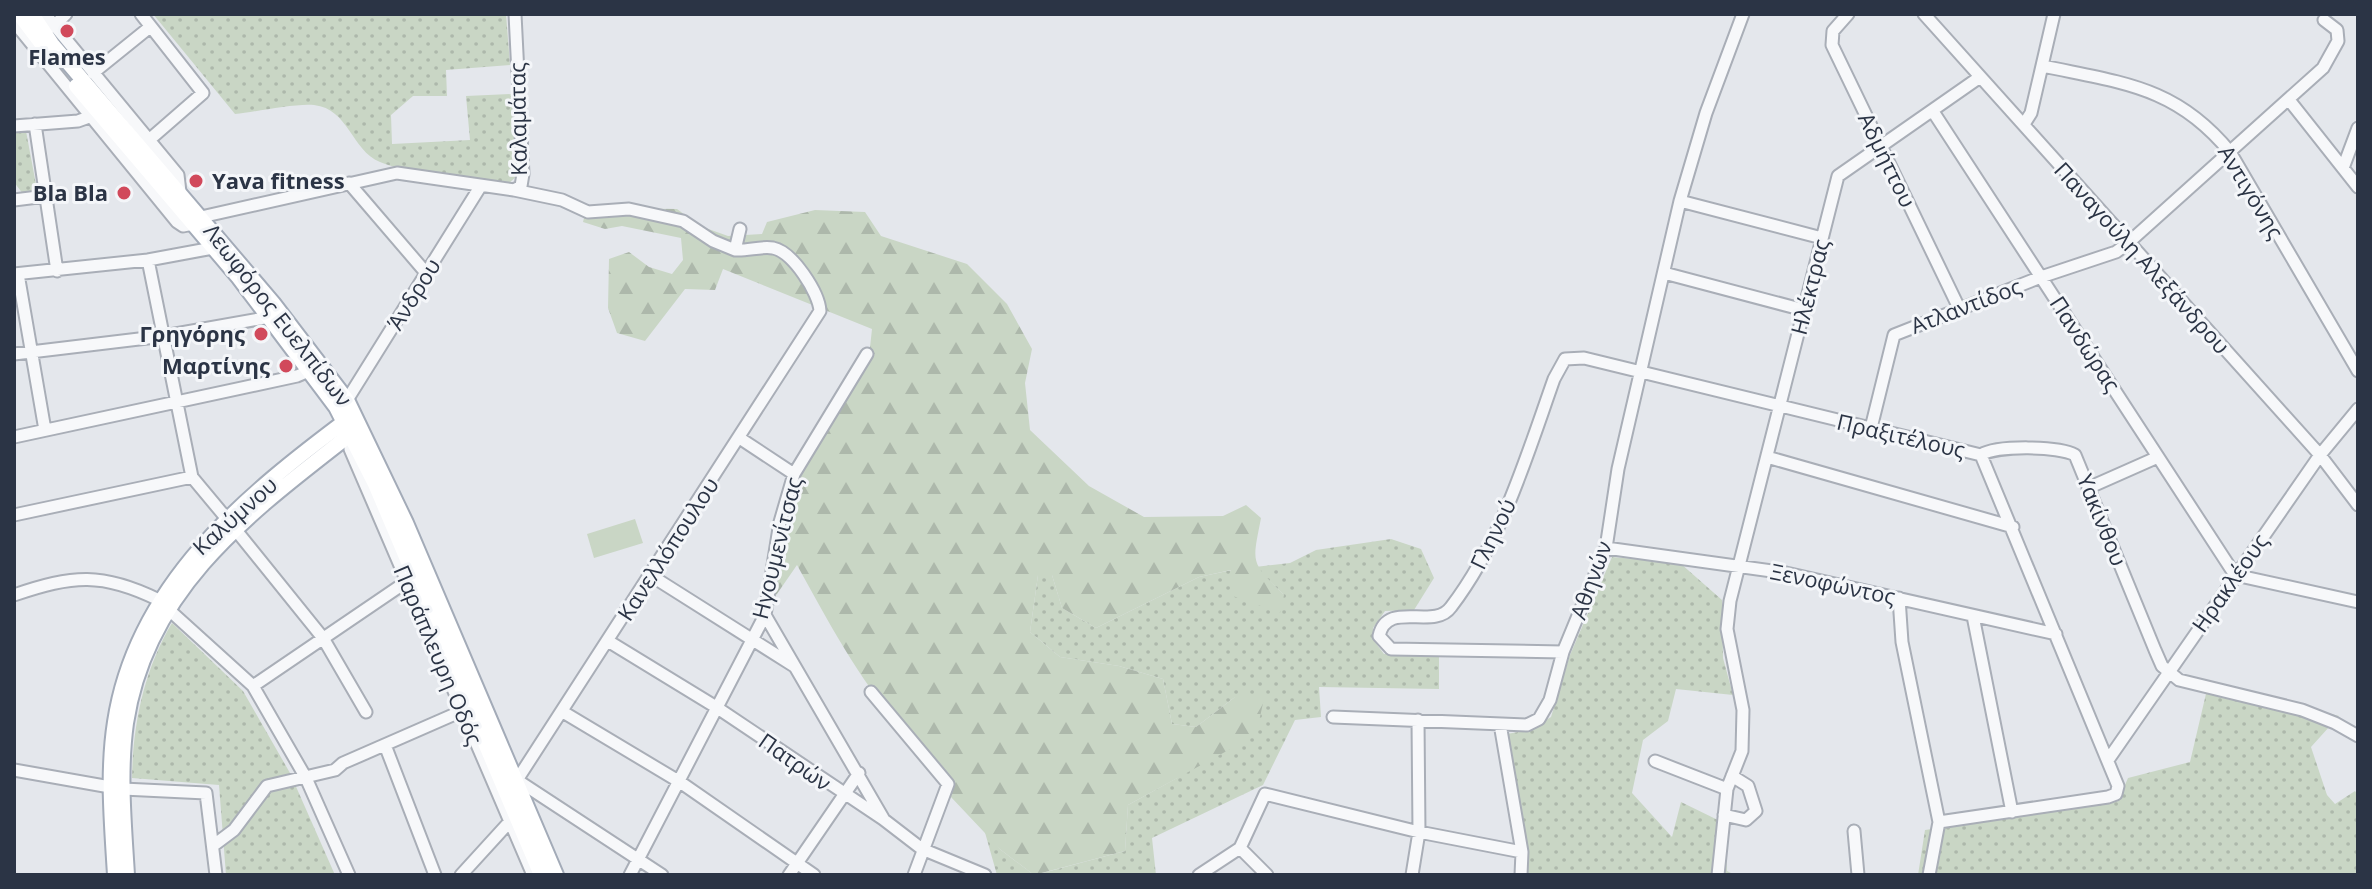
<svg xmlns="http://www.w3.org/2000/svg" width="2372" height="889" font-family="'Open Sans',sans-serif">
	<defs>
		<pattern id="grass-dots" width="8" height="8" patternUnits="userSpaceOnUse" patternTransform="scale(2)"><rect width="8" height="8" fill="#c9d6c5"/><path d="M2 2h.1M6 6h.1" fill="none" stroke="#adb8ab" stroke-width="1.8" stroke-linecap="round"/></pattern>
		<pattern id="forest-firs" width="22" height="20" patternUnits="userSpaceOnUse" patternTransform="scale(2)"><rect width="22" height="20" fill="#c9d6c5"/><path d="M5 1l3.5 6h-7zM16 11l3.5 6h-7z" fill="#adb8ab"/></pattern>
	</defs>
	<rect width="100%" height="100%" fill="#e4e7ec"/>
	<path fill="url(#grass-dots)" d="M153 14H506L510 65 446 70 447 96H413L391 115 392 144 470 140 466 96 512 94 517 176 507 185C478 182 405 173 380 162 351 150 349 109 314 105 296 103 256 112 235 114Z
		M26 131 37 190 23 194 14 182V132Z
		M1391 539 1421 549 1434 578 1414 610 1385 611 1373 628 1375 642 1384 654 1439 652V689L1319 687 1321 717 1295 720 1263 785 1152 838 1156 875H1035L1125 851 1128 805 1177 778 1235 697 1196 727 1172 724 1163 679 1119 666 1060 657 1030 632 1038 575H1052L1062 608 1096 628 1199 577 1232 570 1284 595 1255 567 1290 563 1316 550Z
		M1612 557 1680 563 1722 600 1723 658 1733 695 1676 689 1668 721 1643 740 1632 793 1672 837 1681 802 1724 823 1727 871 1735 875H1526L1527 845 1507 734 1529 730 1551 717 1570 655Z
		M172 623 243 691 290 773 335 875H226L219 785 132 778C133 724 144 670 172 623Z
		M2209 681 2339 716 2311 747 2327 795 2335 804 2355 791 2358 795V875H1918L1925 830 2118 801 2128 778 2190 762Z
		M984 829 1001 850 1034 875H997Z"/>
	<path fill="url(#forest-firs)" d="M599 208 677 209 700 226 728 236 762 234 767 222 815 210 865 212 881 236 967 264 1007 304 1032 349 1025 383 1030 430 1089 486 1144 517 1223 516 1246 505 1261 518C1252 565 1250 561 1284 595L1280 613 1230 595 1231 570 1199 577 1096 628 1062 608 1052 575H1038L1030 632 1060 657 1119 666 1163 679 1172 724 1196 727 1235 697 1265 694 1256 735 1128 805 1125 851 1034 875 1001 850 950 796C960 768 916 745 900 726 858 678 828 621 797 565L770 604 793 484 869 357 872 329 723 269 715 290 685 289 645 341 617 333 608 308 609 259 629 252 649 267 672 274 683 260 681 238 622 226 605 229 583 222 585 214Z"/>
	<path fill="#c9d6c5" d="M635 519 643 543 594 558 587 534Z"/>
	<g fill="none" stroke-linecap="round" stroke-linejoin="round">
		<defs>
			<path id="minor" d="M45 14 178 175 180 192
				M141 14 203 93 149 140
				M1848 14 1833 31 1832 45 1959 308
				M1924 14 2320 455 2358 505
				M14 22 177 222 183 226 193 224
				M53 27 66 14
				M2043 66C2122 83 2176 86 2230 152L2358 371
				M93 73 150 27
				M2289 100 2358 187
				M1934 113 2235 575
				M35 124 57 271
				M2024 124 2031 113 2054 14
				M14 126 78 121 89 117
				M2343 168 2358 128
				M349 183 427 274
				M514 190 562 200 588 212 629 209 683 221 713 241 735 250
				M14 200 46 196
				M1680 201 1822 238
				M201 217 397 173 514 190 521 186 523 174 515 14
				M148 260 192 477 227 519
				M1664 273 1804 310
				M14 274 148 260 213 248
				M18 274 45 430
				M14 354 164 336 270 317
				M347 400 480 187
				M1871 428 1894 335 2041 277 2116 252 2127 244 2323 68 2338 41 2337 30 2324 20
				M14 437 297 376 311 370
				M351 439 350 449 533 875
				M741 439 794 474
				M1981 455C1997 445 2059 446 2075 455L2155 650 2162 666 2179 680 2302 710 2335 723 2358 736
				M1767 457 2013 527
				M2088 488 2158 457
				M14 515 192 477
				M235 529 323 638 366 712
				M1606 548 1786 573 2056 634
				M650 575 794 666
				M2235 575 2358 602
				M14 595C73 575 102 572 159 600
				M1899 598 1902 642 1939 822 1929 875
				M168 609 253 686 306 778 349 875
				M765 615 883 818
				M1973 616 2012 812
				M608 641 716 707 883 819 922 849 985 875
				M1563 652 1391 649 1379 636C1387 599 1434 631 1451 607 1502 540 1526 458 1554 379L1565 359 1584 358 1981 455 2118 786 2116 794 2108 797 1939 822
				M253 686 406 582
				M871 692 948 784 914 875
				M563 712 680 782 814 875
				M1333 717 1527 725 1539 719 1550 700 1563 652 1606 548 1618 469 1680 201 1706 113 1743 14
				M1500 724 1522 852 1521 875
				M385 745 435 875
				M2108 760 2320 455 2358 409
				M1655 761 1727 789
				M14 770 110 787
				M123 789 206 793 216 875
				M1724 815 1746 820 1756 811 1748 786 1732 776
				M1854 831 1858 875
				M214 845 234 830 267 786 335 770 343 763 462 711
				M1240 848 1267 875
				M461 875 513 818
				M630 875 765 615 780 522 794 474 867 354
				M662 875 517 780 820 311C819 293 793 252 773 248 760 246 748 251 735 250L740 229
				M789 875 859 773
				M1199 875 1240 848 1265 794 1419 832 1522 852
				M1412 875 1419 832 1418 720
				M1718 875 1727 789 1742 751 1743 710 1727 629 1730 601 1838 176 1980 77"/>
			<path id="major" d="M19 14 50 55
				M32 14 52 44 273 303 347 400 406 523 556 875
				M76 86 239 278 336 407 375 484 541 875
				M115 875C112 824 107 773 115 722 136 584 246 495 352 416
				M127 875C124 825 119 773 126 723 147 585 254 510 356 430"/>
		</defs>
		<use href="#minor" stroke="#a9aeb7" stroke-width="15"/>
		<use href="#major" stroke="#a3abb8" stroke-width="18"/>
		<use href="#minor" stroke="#f7f8fa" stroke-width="11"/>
		<use href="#major" stroke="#fff" stroke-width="14"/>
	</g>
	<g fill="#d1495b" stroke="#f4f6f9" stroke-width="3">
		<circle cx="67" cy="31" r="8"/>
		<circle cx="196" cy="181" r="8"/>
		<circle cx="124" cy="193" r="8"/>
		<circle cx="261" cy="334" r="8"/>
		<circle cx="286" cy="366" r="8"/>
	</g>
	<g text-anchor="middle" stroke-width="6" stroke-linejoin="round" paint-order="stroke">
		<g font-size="22" font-weight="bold" fill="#2b3445" stroke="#f4f6f9" text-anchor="end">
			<text x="67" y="65" text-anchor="middle">Flames</text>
			<text x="212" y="189" text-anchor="start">Yava fitness</text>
			<text x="108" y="201">Bla Bla</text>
			<text x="245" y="342">Γρηγόρης</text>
			<text x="270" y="374">Μαρτίνης</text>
		</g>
		<g font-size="22" fill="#2b3445" stroke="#f4f6f9">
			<text transform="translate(518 119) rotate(-91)" y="8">Καλαμάτας</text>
			<text transform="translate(1887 160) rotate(64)" y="8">Αδμήττου</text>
			<text transform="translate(2251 192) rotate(59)" y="8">Αντιγόνης</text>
			<text transform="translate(2142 258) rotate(48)" y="8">Παναγούλη Αλεξάνδρου</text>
			<text transform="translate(1810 287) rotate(-76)" y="8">Ηλέκτρας</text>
			<text transform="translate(414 294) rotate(-58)" y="8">Άνδρου</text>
			<text transform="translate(1966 306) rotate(-21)" y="8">Ατλαντίδος</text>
			<text transform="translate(278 315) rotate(52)" y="8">Λεωφόρος Ευελπίδων</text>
			<text transform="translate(2085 344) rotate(57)" y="8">Πανδώρας</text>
			<text transform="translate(1901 436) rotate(13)" y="8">Πραξιτέλους</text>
			<text transform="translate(235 516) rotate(-42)" y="8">Καλύμνου</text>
			<text transform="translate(2102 520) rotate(68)" y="8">Υακίνθου</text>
			<text transform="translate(1493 534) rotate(-64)" y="8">Γληνού</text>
			<text transform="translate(777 548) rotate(-76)" y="8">Ηγουμενίτσας</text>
			<text transform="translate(668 549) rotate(-57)" y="8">Κανελλόπουλου</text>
			<text transform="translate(1591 580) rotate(-70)" y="8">Αθηνών</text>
			<text transform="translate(2230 583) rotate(-55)" y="8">Ηρακλέους</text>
			<text transform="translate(1833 584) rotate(12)" y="8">Ξενοφώντος</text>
			<text transform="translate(438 655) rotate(67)" y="8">Παράπλευρη Οδός</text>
			<text transform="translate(795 762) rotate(35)" y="8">Πατρών</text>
		</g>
	</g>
	<rect width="2372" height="889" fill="none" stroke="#2b3445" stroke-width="32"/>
</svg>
